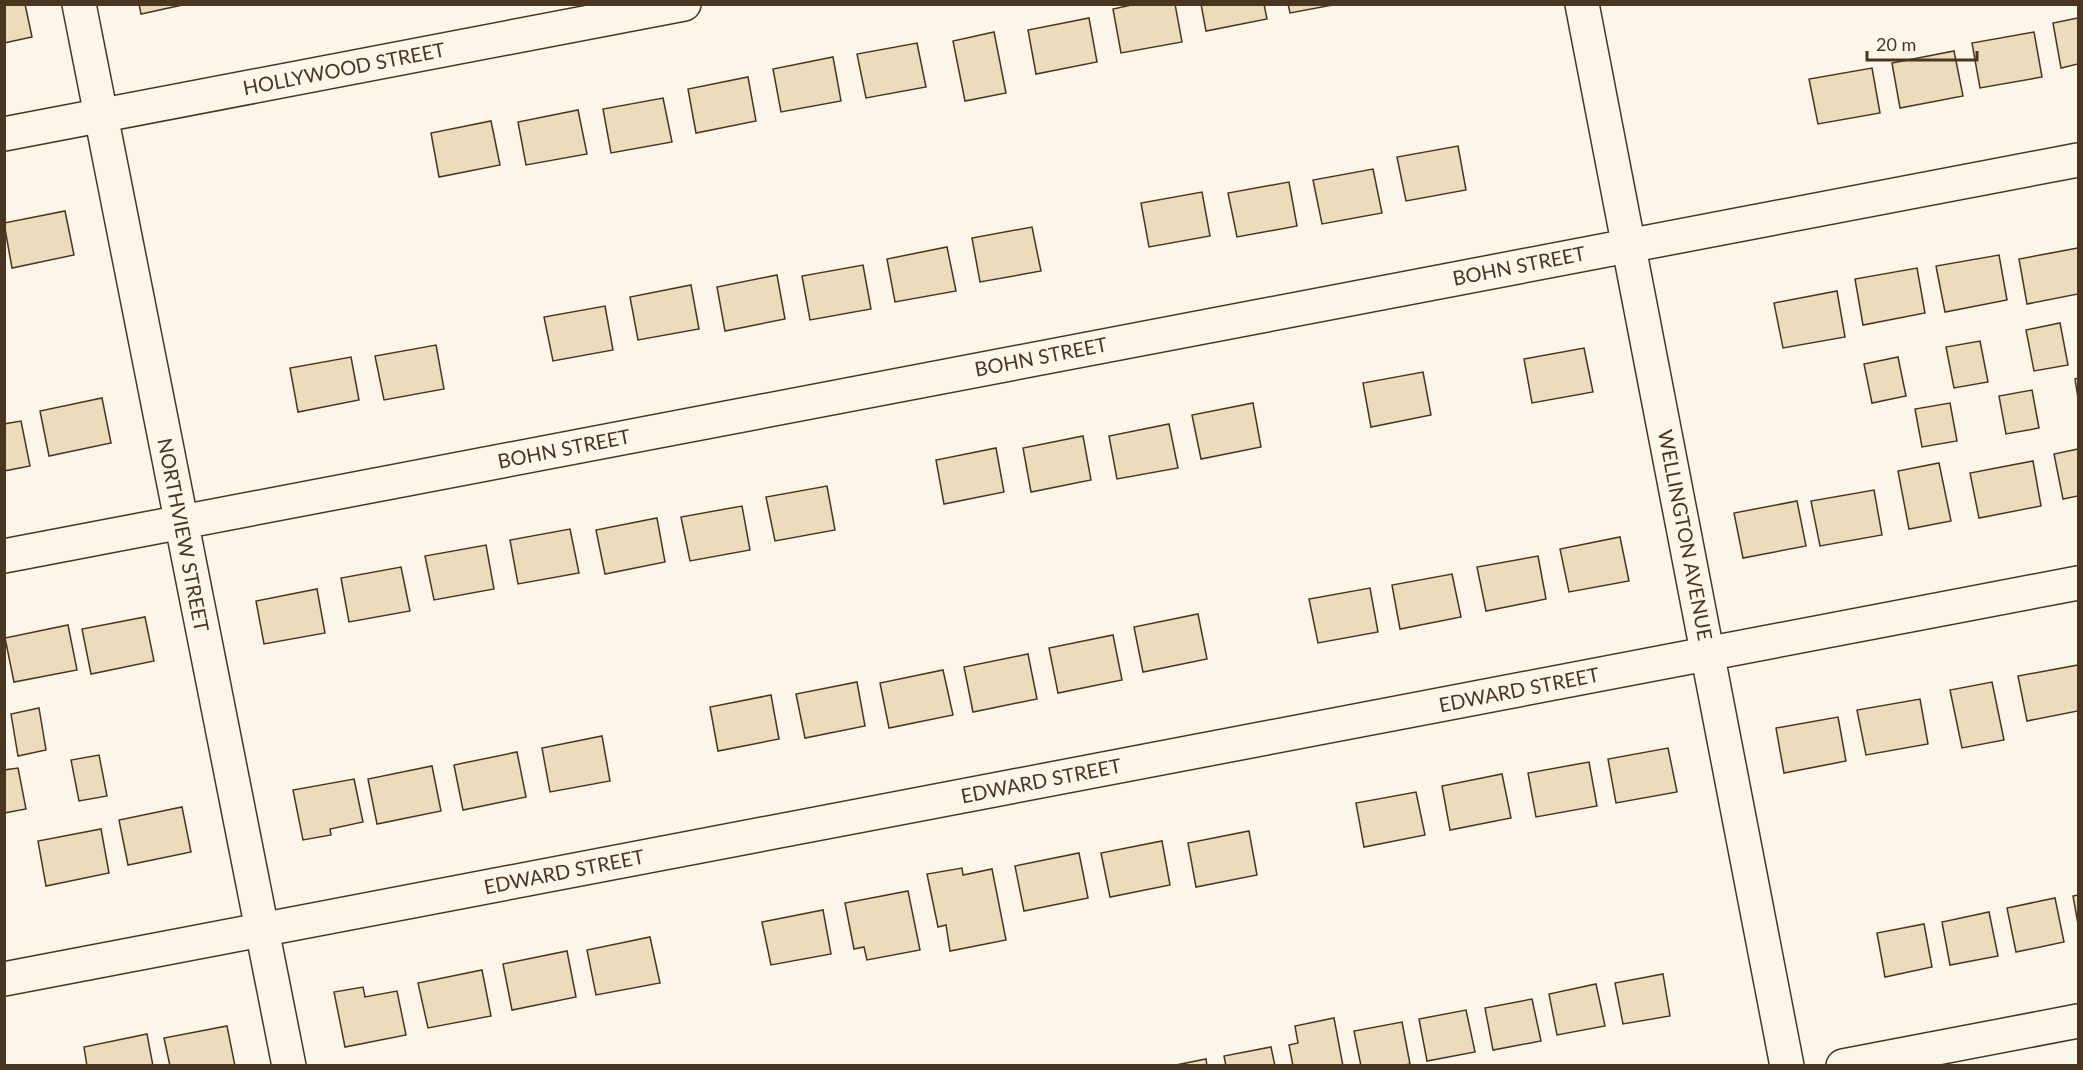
<svg xmlns="http://www.w3.org/2000/svg" width="2083" height="1070" font-family="Lato,sans-serif">
	<rect width="100%" height="100%" fill="#fbf6e9"/>
	<path fill="#ecdcbc" stroke="#4a3520" stroke-width="1.5" d="M4 4H25L32 37 4 43Z
		M139 4H187L141 14Z
		M1136 4H1175L1182 42 1121 53 1113 9Z
		M1201 4H1264L1267 19 1206 31Z
		M1288 4H1338L1290 13Z
		M1089 18 1097 62 1036 74 1028 30Z
		M2078 18V64L2061 68 2053 23Z
		M994 32 1006 93 965 101 953 41Z
		M2034 32 2042 77 1980 88 1972 43Z
		M917 43 926 87 866 98 857 54Z
		M1954 51 1963 96 1900 108 1892 63Z
		M833 57 841 101 781 112 773 69Z
		M1872 68 1880 113 1818 124 1809 79Z
		M748 77 756 121 696 133 688 89Z
		M663 98 672 142 611 153 603 109Z
		M578 110 587 154 526 165 518 122Z
		M491 121 500 165 439 177 431 133Z
		M1458 146 1466 190 1406 201 1397 157Z
		M1373 169 1382 213 1322 224 1313 180Z
		M1289 182 1297 226 1237 237 1228 193Z
		M1202 192 1210 236 1149 247 1141 203Z
		M65 211 74 255 12 268 4 223Z
		M1032 227 1041 271 980 282 972 238Z
		M947 247 956 291 895 302 887 259Z
		M2078 248V294L2027 304 2019 259Z
		M1999 255 2007 300 1945 312 1936 266Z
		M863 265 871 309 810 320 802 276Z
		M1917 268 1925 313 1863 325 1855 279Z
		M777 275 785 319 725 331 717 287Z
		M691 285 699 329 638 340 630 297Z
		M1837 291 1845 337 1783 348 1774 303Z
		M605 306 613 350 553 361 544 317Z
		M2060 323 2068 365 2034 371 2026 330Z
		M1980 341 1988 382 1954 388 1946 347Z
		M436 345 444 389 384 400 375 356Z
		M1584 348 1593 392 1532 403 1524 359Z
		M351 357 359 400 298 412 290 368Z
		M1898 357 1906 396 1872 403 1864 364Z
		M1423 372 1431 415 1371 427 1363 383Z
		M2078 378V398L2075 379Z
		M2032 390 2039 428 2006 434 1999 396Z
		M102 398 111 443 49 456 40 411Z
		M1253 403 1261 447 1201 459 1192 415Z
		M1950 403 1957 441 1922 447 1915 409Z
		M21 421 30 466 4 471V424Z
		M1169 424 1178 468 1117 479 1109 436Z
		M1083 436 1091 480 1031 492 1023 448Z
		M996 448 1004 492 944 504 936 460Z
		M2078 449V496L2063 499 2054 454Z
		M2033 461 2041 506 1979 518 1970 473Z
		M1939 463 1951 521 1909 529 1898 471Z
		M827 486 835 530 775 541 766 497Z
		M1874 490 1882 535 1820 546 1811 501Z
		M1797 501 1806 546 1743 558 1734 513Z
		M742 506 750 550 690 561 681 517Z
		M657 518 665 562 605 574 596 530Z
		M570 529 579 573 518 584 510 540Z
		M1620 537 1629 581 1569 592 1560 549Z
		M486 545 494 589 434 600 425 556Z
		M1538 556 1546 599 1486 611 1477 567Z
		M401 567 410 611 349 622 341 578Z
		M1452 574 1461 617 1400 629 1392 585Z
		M1370 588 1378 632 1318 643 1309 599Z
		M317 589 325 633 264 644 256 601Z
		M1198 614 1207 659 1143 672 1134 627Z
		M145 617 154 661 91 674 82 629Z
		M68 625 77 670 14 682 5 638Z
		M1113 635 1122 680 1058 693 1049 648Z
		M1028 654 1037 699 973 712 964 667Z
		M2078 665V711L2027 721 2018 676Z
		M943 670 953 715 889 728 880 683Z
		M857 682 865 726 805 738 796 694Z
		M1992 682 2004 740 1962 748 1950 690Z
		M771 695 779 739 718 751 710 707Z
		M1920 699 1928 744 1866 755 1857 710Z
		M39 708 46 750 18 756 11 714Z
		M1838 717 1846 761 1784 773 1776 728Z
		M602 736 610 781 550 792 542 748Z
		M1668 748 1677 792 1616 803 1608 759Z
		M517 752 526 797 463 810 454 765Z
		M99 755 107 796 79 801 71 760Z
		M1589 762 1597 806 1536 817 1528 773Z
		M432 766 441 811 377 824 368 779Z
		M18 768 26 809 4 813V770Z
		M1502 774 1511 818 1450 830 1442 786Z
		M354 779 363 822 330 829 331 835 303 840 293 790Z
		M1416 792 1425 835 1364 847 1356 803Z
		M182 807 191 852 128 865 119 820Z
		M101 829 109 873 46 886 38 841Z
		M1249 831 1257 875 1196 887 1188 843Z
		M1162 841 1170 885 1110 897 1101 853Z
		M1079 853 1088 898 1024 911 1015 866Z
		M962 868 963 875 992 869 1006 940 950 951 946 925 938 927 927 874Z
		M908 891 920 950 867 960 864 947 854 949 845 903Z
		M2078 895V924L2073 896Z
		M2055 898 2064 942 2016 952 2007 908Z
		M823 910 831 954 771 965 762 922Z
		M1989 912 1998 956 1950 965 1942 922Z
		M1924 924 1932 967 1885 977 1877 933Z
		M650 937 660 983 596 995 587 950Z
		M567 951 576 997 512 1010 503 964Z
		M482 970 491 1016 428 1028 418 983Z
		M1663 974 1670 1016 1623 1024 1615 983Z
		M1596 984 1605 1026 1557 1035 1549 994Z
		M363 987 365 997 397 991 406 1035 345 1047 334 992Z
		M1532 999 1541 1041 1493 1050 1485 1008Z
		M1466 1010 1475 1052 1427 1061 1419 1019Z
		M1334 1018 1343 1066H1293L1289 1045 1298 1043 1295 1026Z
		M1402 1022 1410 1064 1400 1066H1361L1354 1031Z
		M227 1026 235 1066H170L164 1038Z
		M147 1034 153 1066H87L84 1047Z
		M1271 1047 1275 1066H1226L1224 1056Z
		M1206 1059 1207 1066H1171Z"/>
	<g fill="none" stroke-linecap="round" stroke-linejoin="round">
		<defs>
			<path id="street" d="M79 4 289 1066
				M1582 4 1787 1066
				M4 134 684 4
				M4 556 2078 160
				M4 979 2078 583
				M1843 1066 2078 1021"/>
		</defs>
		<use href="#street" stroke="#4a3520" stroke-width="36"/>
		<use href="#street" stroke="#fbf6e9" stroke-width="33"/>
	</g>
	<g text-anchor="middle" stroke-width="4.5" stroke-linejoin="round" paint-order="stroke">
		<g font-size="20" fill="#4a3520" stroke="#fbf6e9">
			<text transform="translate(344 69) rotate(-11)" y="7">HOLLYWOOD STREET</text>
			<text transform="translate(1519 266) rotate(-11)" y="7">BOHN STREET</text>
			<text transform="translate(1041 357) rotate(-11)" y="7">BOHN STREET</text>
			<text transform="translate(564 449) rotate(-11)" y="7">BOHN STREET</text>
			<text transform="translate(183 535) rotate(79)" y="7">NORTHVIEW STREET</text>
			<text transform="translate(1685 535) rotate(79)" y="7">WELLINGTON AVENUE</text>
			<text transform="translate(1519 690) rotate(-11)" y="7">EDWARD STREET</text>
			<text transform="translate(1041 781) rotate(-11)" y="7">EDWARD STREET</text>
			<text transform="translate(564 872) rotate(-11)" y="7">EDWARD STREET</text>
		</g>
	</g>
	<rect width="2083" height="1070" fill="none" stroke="#4a3520" stroke-width="12"/>
	<path d="M1867 51v9h110v-9" fill="none" stroke="#4a3520" stroke-width="3"/>
	<text x="1876" y="51" font-size="18" fill="#4a3520" stroke="#fbf6e9" stroke-width="4.5" paint-order="stroke">20 m</text>
</svg>
